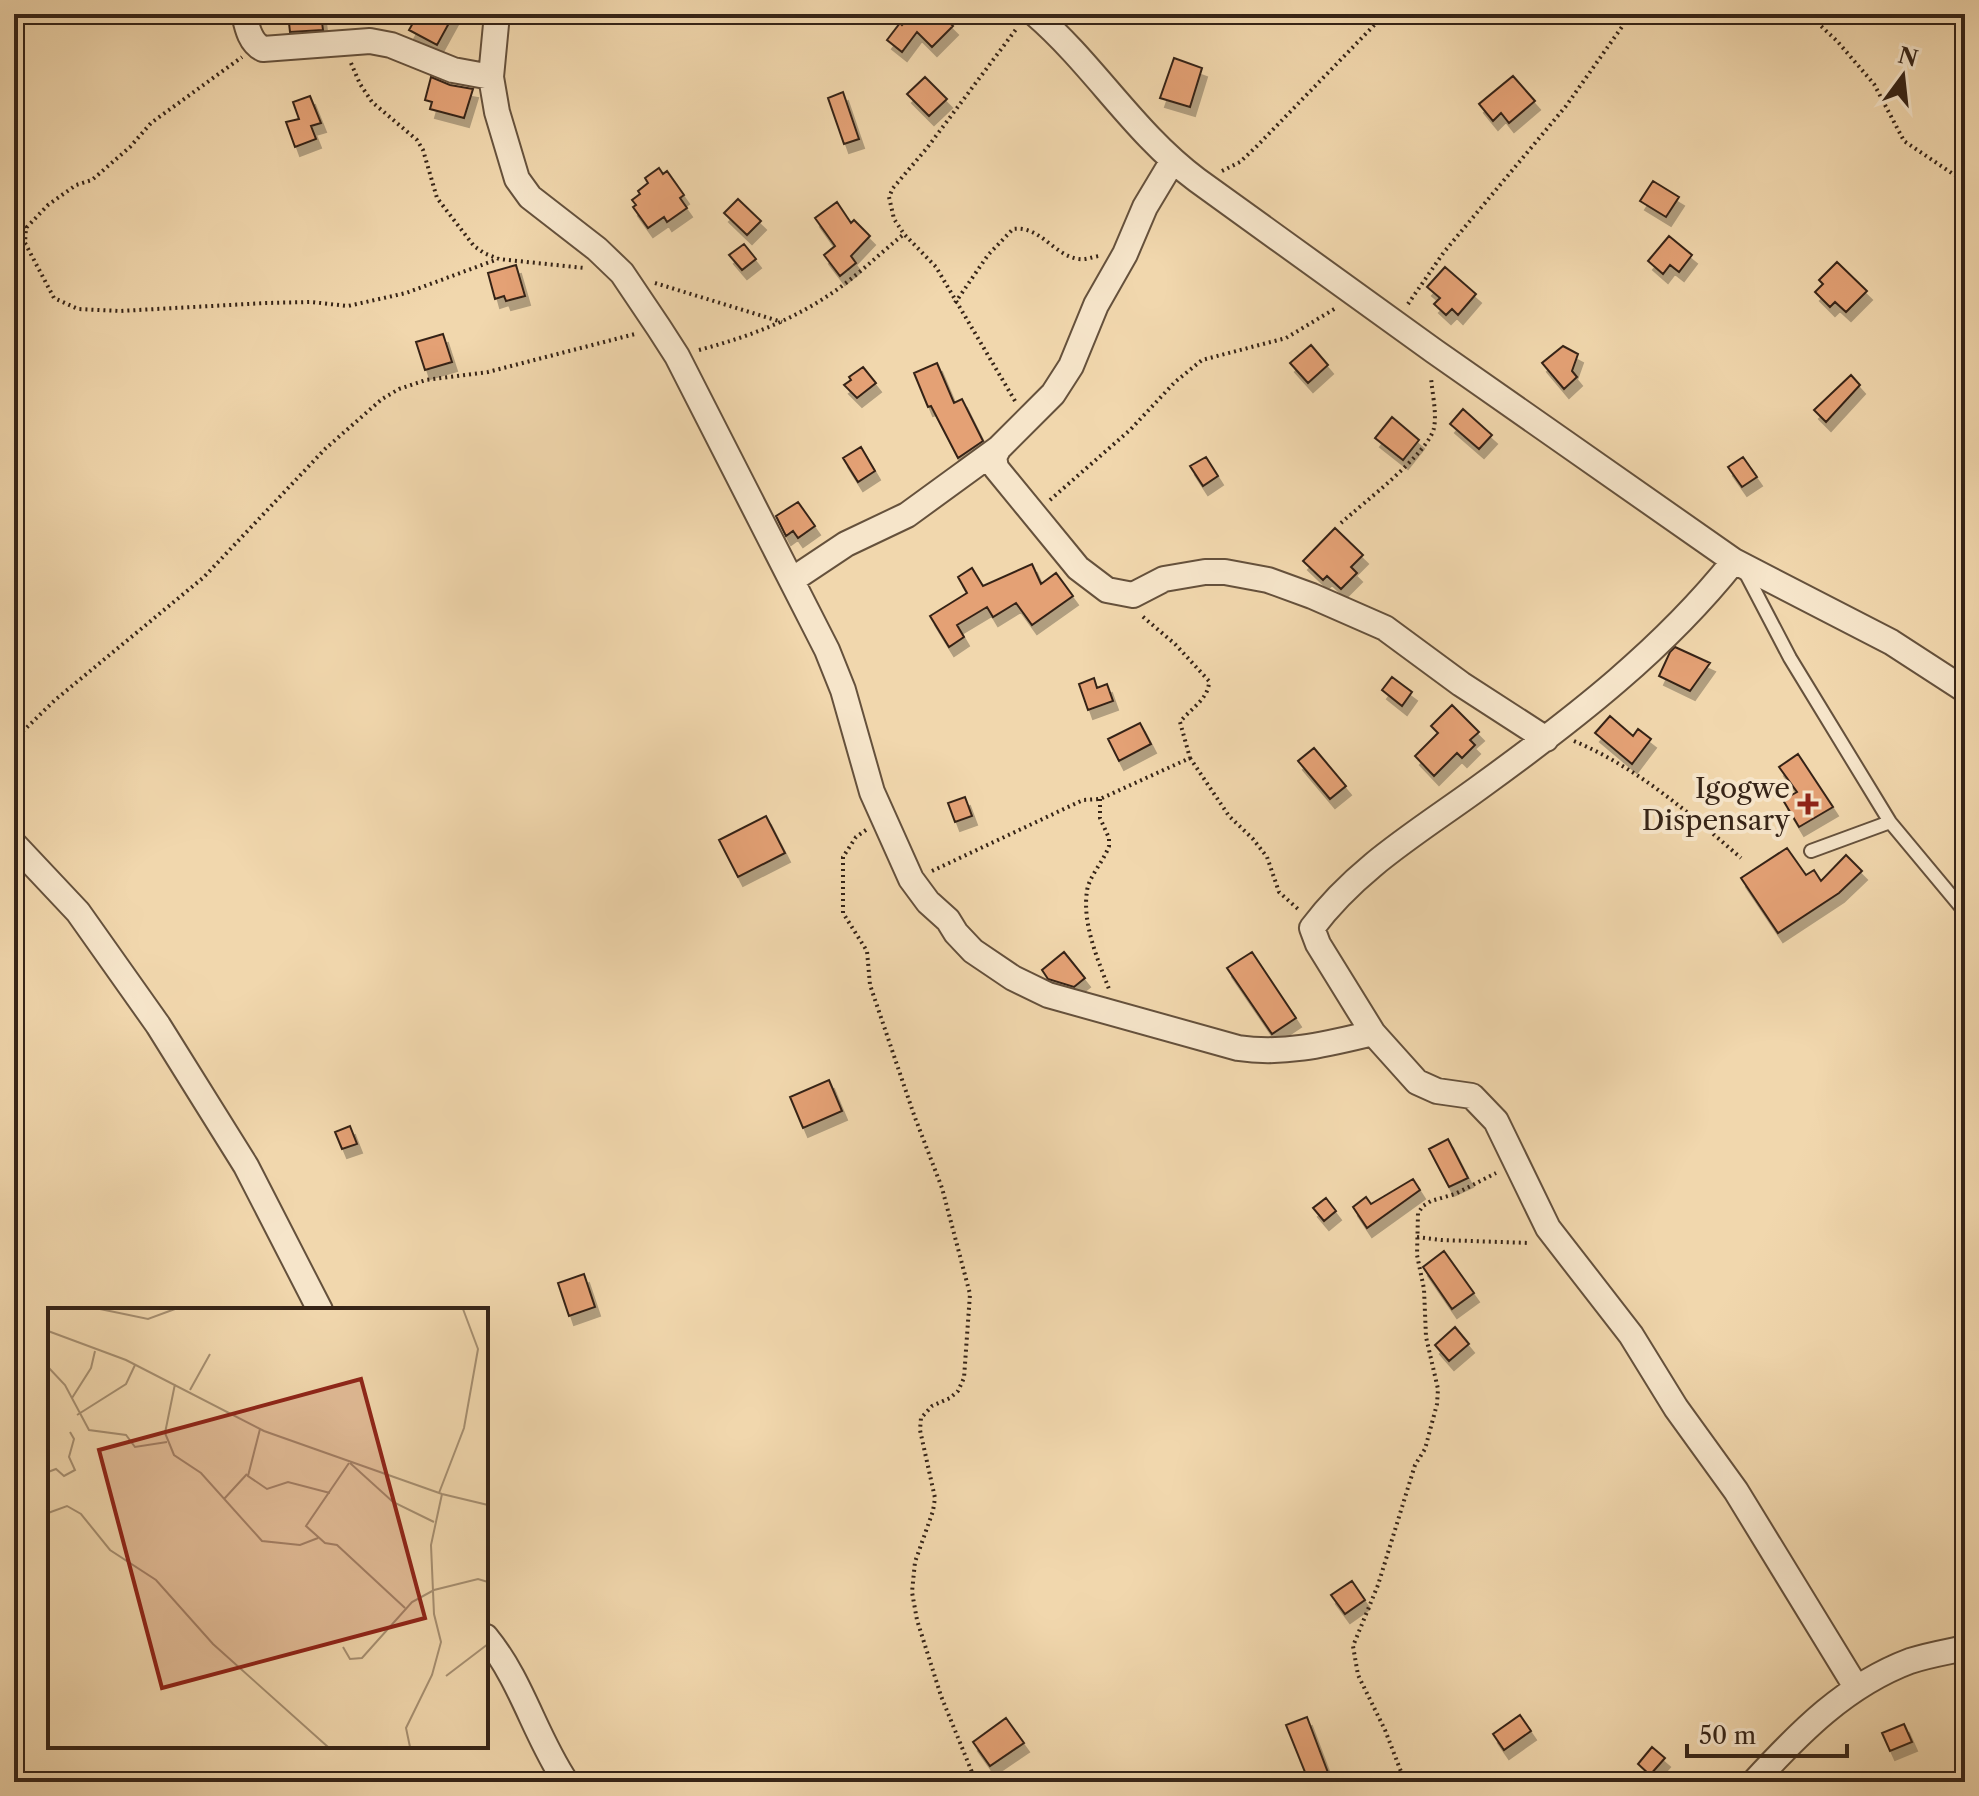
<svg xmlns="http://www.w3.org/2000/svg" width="1979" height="1796" font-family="'Libre Caslon Text',serif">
	<defs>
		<filter id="shadow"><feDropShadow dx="5" dy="9" stdDeviation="0" flood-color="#0004"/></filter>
	</defs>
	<rect width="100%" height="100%" fill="#f1d7ad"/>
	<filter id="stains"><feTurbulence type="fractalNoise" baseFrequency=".0025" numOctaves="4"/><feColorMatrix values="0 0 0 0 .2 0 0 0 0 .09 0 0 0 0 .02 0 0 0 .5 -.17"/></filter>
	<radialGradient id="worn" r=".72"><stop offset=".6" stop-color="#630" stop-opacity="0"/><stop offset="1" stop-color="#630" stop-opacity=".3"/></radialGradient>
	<path fill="#e4a175" stroke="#362417" stroke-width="2" filter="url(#shadow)" d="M288 14H321L323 30 290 32Z
		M418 14H454L437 45 409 30Z
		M899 14H941L953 26 932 47 917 32 902 52 887 40 900 23 902 25 906 21Z
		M1174 58 1202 68 1190 107 1160 98Z
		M1513 76 1535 101 1509 123 1501 113 1493 121 1479 104Z
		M431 77 450 85 473 89 464 118 430 109 432 102 425 100Z
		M925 77 947 99 929 116 907 94Z
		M843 92 859 139 844 144 828 98Z
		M310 96 321 123 311 126 316 139 295 147 286 122 299 119 293 102Z
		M659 168 663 174 667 171 684 195 680 198 687 208 667 222 664 217 648 228 633 207 636 205 632 200 640 194 638 191 648 183 645 178Z
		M1653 181 1679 197 1666 217 1640 201Z
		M738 199 761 221 747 235 724 213Z
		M837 202 851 223 854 220 870 236 851 256 856 263 840 276 824 255 835 246 815 218Z
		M1669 236 1692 255 1679 272 1670 265 1663 274 1648 261Z
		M744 244 756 259 742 270 729 255Z
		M1837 262 1867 291 1846 312 1835 302 1830 307 1815 292 1823 284 1819 280Z
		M516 265 525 296 506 301 504 296 495 299 488 273Z
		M1445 267 1476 294 1458 315 1452 309 1446 315 1434 304 1440 298 1427 287Z
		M443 334 452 362 425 370 416 342Z
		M1311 345 1328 365 1308 383 1290 363Z
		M1563 346 1578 354 1572 371 1577 377 1564 389 1542 363Z
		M937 363 954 403 962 399 983 441 958 458 931 406 928 407 914 373Z
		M863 367 876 383 857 398 844 385 851 380 849 377Z
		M1851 375 1860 385 1826 422 1814 410Z
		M1463 409 1492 435 1479 449 1450 424Z
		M1392 417 1419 440 1403 460 1375 438Z
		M861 447 875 471 858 482 843 458Z
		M1206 457 1218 476 1203 486 1190 466Z
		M1743 457 1757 477 1742 487 1728 467Z
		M798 502 815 526 798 538 793 531 786 536 776 516Z
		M1335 528 1363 555 1351 567 1357 573 1341 589 1327 576 1323 580 1303 561Z
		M1032 564 1041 584 1056 573 1073 596 1032 625 1016 603 993 617 987 607 957 625 964 637 949 647 930 616 967 593 958 577 972 568 983 586Z
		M1675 647 1710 663 1690 691 1659 676 1670 652Z
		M1392 677 1412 692 1402 706 1382 690Z
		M1094 678 1097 688 1107 684 1113 701 1088 710 1079 684Z
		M1452 705 1479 732 1470 740 1475 745 1462 758 1457 753 1434 776 1415 756 1438 733 1431 726Z
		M1610 716 1633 736 1638 729 1651 739 1632 764 1595 733Z
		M1140 723 1151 744 1119 761 1108 739Z
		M1314 748 1346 786 1330 799 1298 761Z
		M1798 754 1833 807 1799 827 1783 800 1797 792 1779 767Z
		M965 797 972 816 955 822 948 803Z
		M766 816 785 853 738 877 719 840Z
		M1787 848 1806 875 1814 870 1821 881 1846 855 1862 871 1839 893 1778 933 1741 878Z
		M1064 952 1085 978 1074 987 1048 979 1042 970Z
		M1252 952 1296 1018 1272 1034 1227 968Z
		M829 1080 842 1111 803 1128 790 1097Z
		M350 1126 357 1144 342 1149 335 1132Z
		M1448 1139 1468 1178 1449 1187 1429 1149Z
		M1413 1179 1420 1190 1367 1228 1353 1207 1366 1197 1371 1204Z
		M1326 1198 1336 1211 1324 1221 1313 1208Z
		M1444 1251 1474 1293 1452 1309 1423 1267Z
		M584 1274 595 1307 569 1316 558 1283Z
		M1455 1327 1469 1344 1449 1361 1435 1345Z
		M1352 1581 1365 1600 1345 1614 1331 1595Z
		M1520 1715 1531 1731 1504 1750 1493 1734Z
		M1307 1717 1330 1778 1320 1782H1309L1286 1725Z
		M1006 1718 1024 1743 990 1766 973 1742Z
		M1904 1724 1912 1742 1890 1751 1882 1733Z
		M1652 1747 1665 1758 1650 1775 1638 1764Z"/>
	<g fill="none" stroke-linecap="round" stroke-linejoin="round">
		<defs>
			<path id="service" d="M1744 570 1790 658 1890 822 1965 912
				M1811 851 1890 822"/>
			<path id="minor" d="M244 14C247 27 250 43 263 49L370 41 391 45 453 70 491 77
				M497 14 491 77 497 112 517 179 530 197 597 249 622 273 659 328 677 356 827 650 843 690 872 792 911 879 928 902 948 920 956 933 973 951 1013 978 1048 995 1238 1048C1285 1055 1327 1044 1373 1033
				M1035 14C1094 65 1134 133 1197 180L1434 351 1734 561 1891 642 1965 690
				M1172 162 1145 207 1125 254 1096 305 1071 366 1053 394 999 448 994 457 996 468 1078 568 1107 590 1133 595 1164 579 1205 572H1225L1268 580 1312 596 1385 628 1461 684 1546 739
				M1734 561C1664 649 1575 718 1484 784 1423 829 1358 866 1312 928L1318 944 1373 1033 1417 1082 1437 1091 1472 1096 1496 1121 1548 1228 1631 1335 1676 1408 1736 1491 1856 1687
				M792 580 846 544 907 515 999 448
				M14 844 78 912 158 1025 246 1166 320 1310
				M486 1637C522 1681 535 1736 566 1782
				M1754 1782C1800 1732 1846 1685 1910 1661 1928 1655 1947 1652 1965 1648"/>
		</defs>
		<use href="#service" stroke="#65513c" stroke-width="16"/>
		<use href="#minor" stroke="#65513c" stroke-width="28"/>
		<path stroke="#362417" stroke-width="4" stroke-dasharray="2 4" stroke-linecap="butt" d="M1808 14 1837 41 1874 84 1904 141 1965 182
			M351 63 360 84 372 102 417 140 423 150 437 198 474 246 484 253 499 259 584 268
			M1222 171 1240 162 1257 146 1385 14
			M14 205 26 228
			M25 243 54 298 78 309 120 311 266 303 311 302 348 306 406 293 498 259
			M14 252 25 243 26 228 48 205 76 185 92 180 130 147 151 123 242 57
			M655 283 782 322
			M955 303 988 255 1013 229C1040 225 1054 256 1079 259 1086 260 1092 257 1099 256
			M1408 304 1444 252 1566 106 1631 14
			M699 350C744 338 786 323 826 297 853 280 878 255 904 234
			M1015 401 936 267 904 234 894 219 889 197 893 188 927 148 1017 28
			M1050 500 1130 430 1175 382 1202 360 1286 338 1336 308
			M1341 523C1363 503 1428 454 1434 428 1437 412 1432 393 1431 377
			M14 740 55 700 204 577 325 449 382 399 399 389 426 380 488 372 635 334
			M1574 741C1638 768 1689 813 1741 858
			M1190 758 1229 816 1253 839 1267 857 1279 892 1298 909
			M1100 799V818L1109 838V846C1104 861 1089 876 1087 891 1082 924 1098 960 1109 989
			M866 830 856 837 843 857V913L867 951 870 985 914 1115 942 1188 970 1294 964 1378 958 1391 950 1398 932 1406 921 1418 920 1430 935 1498 933 1511 915 1562 912 1592 917 1620 941 1696 976 1782
			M932 871 1083 800 1100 799 1190 758 1180 722C1191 708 1209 699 1209 681L1175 644 1142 616
			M1417 1237 1441 1240 1530 1243
			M1405 1782 1385 1730 1358 1675 1353 1646 1378 1585 1415 1465 1425 1449 1437 1404 1438 1389 1426 1337 1424 1289 1417 1255 1418 1213 1423 1206 1431 1201 1455 1194 1496 1173"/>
		<use href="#service" stroke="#f6e5ca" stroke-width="12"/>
		<use href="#minor" stroke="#f6e5ca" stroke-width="24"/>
	</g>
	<path fill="#8f2418" stroke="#f6e5ca" stroke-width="3" d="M1804 792h8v8h8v8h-8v8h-8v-8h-8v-8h8z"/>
	<g text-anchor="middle" stroke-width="8" stroke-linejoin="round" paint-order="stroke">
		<g font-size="28" fill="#362417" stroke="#f6e5ca" text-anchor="end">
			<text x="1790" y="798">Igogwe<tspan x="1790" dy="32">Dispensary</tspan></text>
		</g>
	</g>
	<g transform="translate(48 1308)">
		<rect width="440" height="440" fill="#f1d7ad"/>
		<path fill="none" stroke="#a68f71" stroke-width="2" d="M52 1 100 11 127 1M0 23 78 52 216 123 394 186 440 197M0 59 17 77 41 122 78 127 87 139 119 134M127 76 117 125 126 147 153 165 214 233 252 237 270 230M142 82 162 46M24 90 43 60 47 43M29 107 78 76 87 57M212 121 200 168 219 181 240 174 282 185M301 155 258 218 277 235 289 237 357 300M302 155 345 194 386 214M0 164 8 161 16 168 27 162 21 149 26 131 22 124M391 185 416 120 430 41 415 1M176 191 199 166M0 205 19 198 33 206 62 242 108 272 165 336 280 439M295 339 302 351 314 350 364 294 386 282 430 271 440 274M398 368 440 336M362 439 358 420 384 367 393 334 386 306 383 237 394 186"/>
		<path fill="#8f2418" fill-opacity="0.15" stroke="#8f2418" stroke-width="4" d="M313 71 377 310 114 380 51 142Z"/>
		<rect width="440" height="440" fill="none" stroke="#362417" stroke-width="4"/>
	</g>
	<rect width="1979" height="1796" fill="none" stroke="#f1d7ad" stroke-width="48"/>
	<rect x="16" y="16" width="1947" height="1764" fill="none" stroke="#362417" stroke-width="4"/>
	<rect x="24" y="24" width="1931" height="1748" fill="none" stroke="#362417" stroke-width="2"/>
	<g transform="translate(1903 76) rotate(15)" stroke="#f6e5ca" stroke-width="6" paint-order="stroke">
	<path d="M0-6L14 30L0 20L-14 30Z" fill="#362417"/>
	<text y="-12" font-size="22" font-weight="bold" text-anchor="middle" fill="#362417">N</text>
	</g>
	<path d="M1687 1744v12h160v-12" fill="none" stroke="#362417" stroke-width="4"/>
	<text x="1699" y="1744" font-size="24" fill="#362417" stroke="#f6e5ca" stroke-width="6" paint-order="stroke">50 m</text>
	<rect width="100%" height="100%" filter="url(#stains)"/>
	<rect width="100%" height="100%" fill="url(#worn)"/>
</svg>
